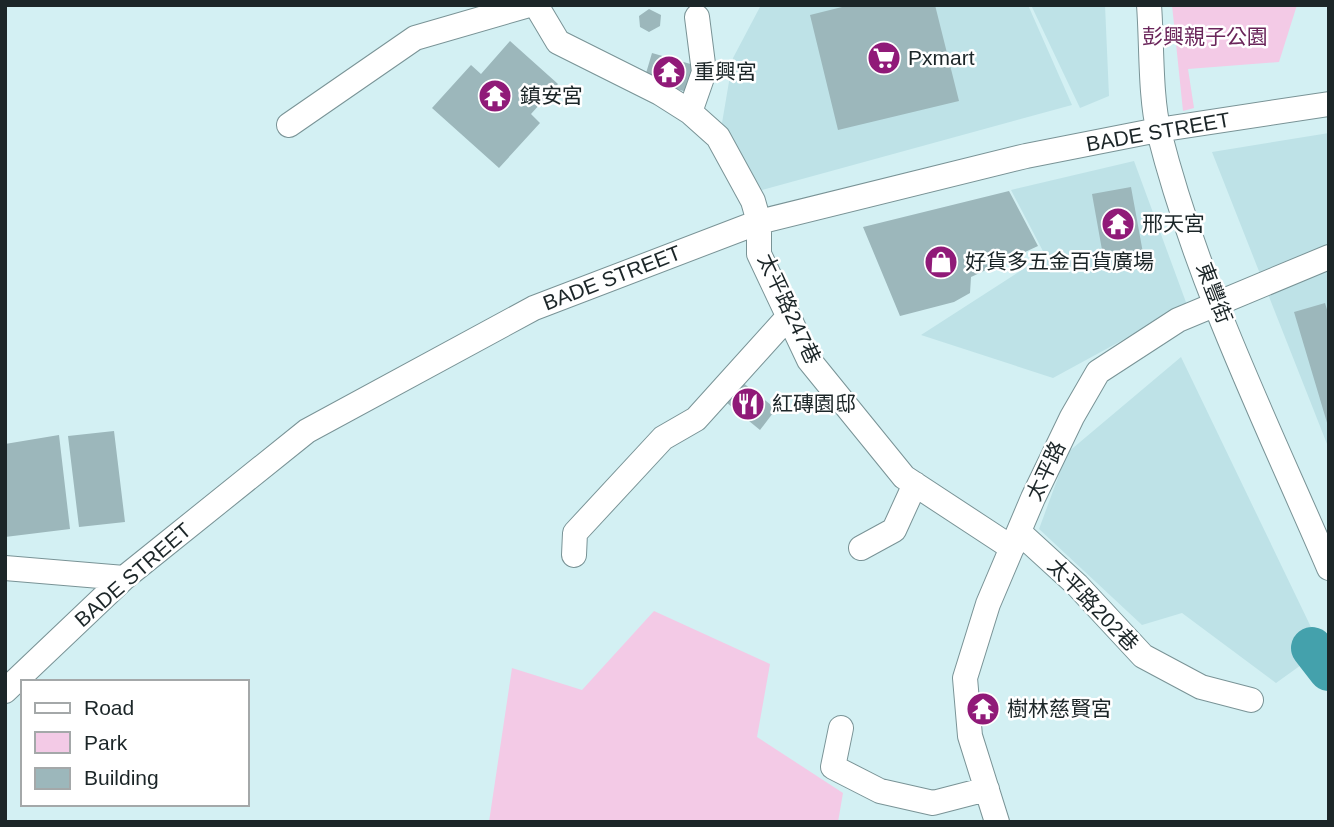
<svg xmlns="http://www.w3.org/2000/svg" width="1334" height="827" font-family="Arial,'Noto Sans TC',sans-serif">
	<rect width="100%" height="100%" fill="#d3f0f3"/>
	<path fill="#bee2e7" d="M761 5H1028L1072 105 762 190 722 123 733 58Z
		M1031 5H1105L1109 96 1080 108Z
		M1329 133V449L1212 152Z
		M1134 161 1187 305 1053 378 921 335 1045 255 1011 190Z
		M1181 357 1322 650 1276 683 1182 613 1142 625 1039 529 1067 453Z"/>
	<path fill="#f3cae6" d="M1172 5H1297L1279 62 1188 69 1194 108 1183 111Z
		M654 611 770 664 757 737 843 793 838 822H489L512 668 582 690Z"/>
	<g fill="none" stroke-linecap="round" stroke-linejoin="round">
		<path stroke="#44a1ac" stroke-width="42" d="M1312 648 1329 670"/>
	</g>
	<path fill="#9cb7bb" d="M850 5H935L959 101 838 130 810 15Z
		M649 9 661 15 660 26 649 32 640 27 639 16Z
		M510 41 558 84 531 114 540 123 499 168 432 108 471 65 481 74Z
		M652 53 694 65 687 92 644 80Z
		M1131 187 1143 253 1104 261 1092 194Z
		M1009 191 1038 246 971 277 970 293 954 302 900 316 863 227Z
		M1325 303 1329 316 1328 426 1294 312Z
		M737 378 776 409 760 430 721 398Z
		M114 431 125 522 79 527 68 436Z
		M59 435 70 529 5 537V444Z"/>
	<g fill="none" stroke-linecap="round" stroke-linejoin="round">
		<defs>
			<path id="minor" d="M536 5 558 42 660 93 690 112 718 137 753 201 759 222V254L809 360 904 477 1012 548
				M1149 5C1152 43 1150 97 1159 132 1197 283 1268 426 1329 568
				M690 112 704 72 697 17
				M289 125 415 38 529 5
				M1019 532 1077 585 1143 656 1201 687 1251 700
				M861 548 894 530 915 484
				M574 555 575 533 663 438 696 419 788 317
				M5 568 124 578
				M5 691 124 578 307 431 534 308 759 222 1026 156 1158 130 1329 104
				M841 728 833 767 880 791 933 803 987 789
				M997 822 970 736 965 678 988 604 1033 498 1072 417 1098 372 1178 320 1329 257"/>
		</defs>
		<use href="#minor" stroke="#799396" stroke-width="26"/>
		<use href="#minor" stroke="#fff" stroke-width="24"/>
	</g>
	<defs>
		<symbol id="supermarket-disc" viewBox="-11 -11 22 22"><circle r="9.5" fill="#901a78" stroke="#fff"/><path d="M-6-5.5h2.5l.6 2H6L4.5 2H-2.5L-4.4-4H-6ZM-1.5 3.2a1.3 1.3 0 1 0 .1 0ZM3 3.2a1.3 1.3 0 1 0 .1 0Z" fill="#fff"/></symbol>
		<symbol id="temple-disc" viewBox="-11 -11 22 22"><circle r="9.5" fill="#901a78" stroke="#fff"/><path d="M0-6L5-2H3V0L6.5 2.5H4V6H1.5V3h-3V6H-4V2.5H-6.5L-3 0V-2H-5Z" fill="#fff"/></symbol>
		<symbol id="shop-disc" viewBox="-11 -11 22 22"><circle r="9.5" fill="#901a78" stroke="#fff"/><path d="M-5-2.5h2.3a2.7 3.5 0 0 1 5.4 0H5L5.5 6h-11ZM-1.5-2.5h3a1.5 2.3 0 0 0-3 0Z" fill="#fff"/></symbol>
		<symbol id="restaurant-disc" viewBox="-11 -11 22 22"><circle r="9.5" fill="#901a78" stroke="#fff"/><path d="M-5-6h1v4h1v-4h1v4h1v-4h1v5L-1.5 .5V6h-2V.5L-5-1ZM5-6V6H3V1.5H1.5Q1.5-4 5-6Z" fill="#fff"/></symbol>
	</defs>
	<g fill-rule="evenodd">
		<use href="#supermarket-disc" x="865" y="39" width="38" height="38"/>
		<use href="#temple-disc" x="650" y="53" width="38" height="38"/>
		<use href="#temple-disc" x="476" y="77" width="38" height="38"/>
		<use href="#temple-disc" x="1099" y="205" width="38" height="38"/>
		<use href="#shop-disc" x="922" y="243" width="38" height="38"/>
		<use href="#restaurant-disc" x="729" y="385" width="38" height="38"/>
		<use href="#temple-disc" x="964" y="690" width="38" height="38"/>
	</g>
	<g text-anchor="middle" stroke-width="5" stroke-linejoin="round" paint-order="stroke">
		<g font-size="21" fill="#6a255a" stroke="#fff">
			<text x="1205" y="44">彭興親子公園</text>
		</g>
		<g font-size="21" fill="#1c2628" stroke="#fff" text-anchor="start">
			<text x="908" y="65">Pxmart</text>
			<text x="694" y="79">重興宮</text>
			<text x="520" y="103">鎮安宮</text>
			<text x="1142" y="231">邢天宮</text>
			<text x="965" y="269">好貨多五金百貨廣場</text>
			<text x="772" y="411">紅磚園邸</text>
			<text x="1007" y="716">樹林慈賢宮</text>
		</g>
		<g font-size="21" fill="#1c2628" stroke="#fff">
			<text transform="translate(1158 132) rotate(-10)" y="7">BADE STREET</text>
			<text transform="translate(612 278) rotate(-21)" y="7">BADE STREET</text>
			<text transform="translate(1214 293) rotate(69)" y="7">東豐街</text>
			<text transform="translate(789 309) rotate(65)" y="7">太平路247巷</text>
			<text transform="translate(1046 471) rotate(-65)" y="7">太平路</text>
			<text transform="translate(133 575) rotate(-41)" y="7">BADE STREET</text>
			<text transform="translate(1093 605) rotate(46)" y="7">太平路202巷</text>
		</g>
	</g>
	<rect width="1334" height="827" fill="none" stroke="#1c2628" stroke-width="14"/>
	<rect x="21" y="680" width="228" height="126" fill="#ffffff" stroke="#a4a8a9" stroke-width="2"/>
	<rect x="35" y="703" width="35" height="10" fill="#ffffff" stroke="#a4a8a9" stroke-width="2"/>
	<text x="84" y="715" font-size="21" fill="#1c2628">Road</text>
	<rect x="35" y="732" width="35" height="21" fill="#f3cae6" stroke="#a4a8a9" stroke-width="2"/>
	<text x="84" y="750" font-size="21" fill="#1c2628">Park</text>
	<rect x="35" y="768" width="35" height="21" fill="#9cb7bb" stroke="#a4a8a9" stroke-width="2"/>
	<text x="84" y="785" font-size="21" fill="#1c2628">Building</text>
</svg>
